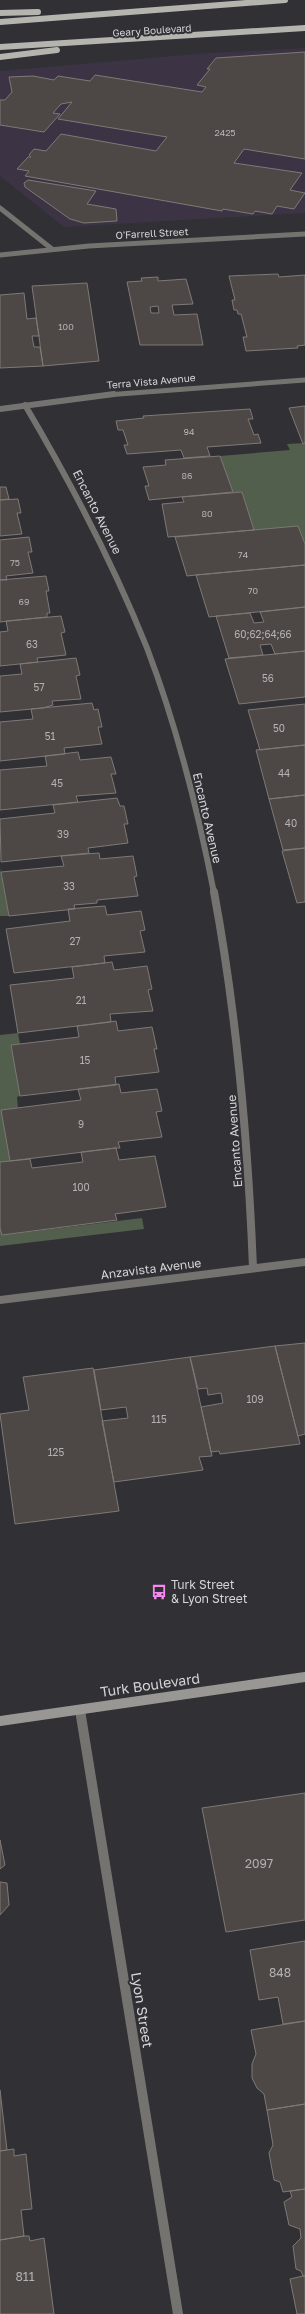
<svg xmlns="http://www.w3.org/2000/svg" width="305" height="2314" font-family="'Golos Text',sans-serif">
	<rect width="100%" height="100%" fill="#303035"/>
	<path fill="#3c3445" d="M305 48V213L64 227 0 176V71L209 53Z"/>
	<path fill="#525f4c" d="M305 443V544L298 526 254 530 242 492H233L220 456 290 450 287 444Z
		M0 868 9 916H0Z
		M18 1033 20 1044 11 1045 20 1096 17 1097 18 1108 1 1110 10 1161 0 1162V1035Z
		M142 1218 144 1229 0 1246V1228L3 1235Z"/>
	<path fill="#4d4845" stroke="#7f7976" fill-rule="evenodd" d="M305 52V159L244 149 234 163 302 173 290 190 305 193 294 209 277 206 272 214 255 211 253 214 223 209 222 211 25 176 29 171 17 169 28 157H31L29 155 34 149 46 151 61 134 156 151 167 137 58 119 72 102 61 104 53 113 60 114 44 132 0 125V100H5L12 92 9 77 33 76 54 80 58 76 90 81 95 75 202 92 206 87 197 85 210 69H207L216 58Z
		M28 180 96 191 87 204 116 209 117 221 84 223 70 219 25 187 24 183Z
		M278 274 279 277 305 275V345L297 346 298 348 246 351 243 337H247L241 314H238L237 310H234L232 300H235L229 276Z
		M158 277V281L186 279 193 304 172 305 174 315 197 314 203 345H140L127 282 142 281 141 278ZM158 306 159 313H151L150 307Z
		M87 283 99 361 43 366 32 286Z
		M24 293 27 319 36 318 39 336H32L34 347H40L43 366 0 368V295Z
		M305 406V443L303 444 289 408Z
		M250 409 253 419H248L254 435 258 434 261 443 207 447 210 456 184 458 181 450 127 454 124 445H128L123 430H118L116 421 144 418 143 416Z
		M220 456 233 492 149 500 145 486H149L143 467 166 465 165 460Z
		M0 487H6L9 499 0 500Z
		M242 492 254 530 168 537 162 504 184 502 182 497Z
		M18 499 21 513H17L22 534 0 536V500Z
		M298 526 305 544V565L196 575 187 576 175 537Z
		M29 537 32 552H28L33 573 6 576 7 580H0V540Z
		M305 565V607L209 617 196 575Z
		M46 576 49 591H46L50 613H47V617L0 622V580Z
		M305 607V651L275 654 271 644 260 645 263 655 229 658 216 616 250 613 254 623 264 622 260 612Z
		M61 616 65 632 61 633 66 655 37 658 38 662 0 666V632L8 631 6 621Z
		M305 651V697L239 704 225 659Z
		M76 658 80 675 76 676 81 699 52 701 53 705 43 708 0 712V676L22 674 20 664Z
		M92 703 94 710 98 709 102 727H98L102 744 64 748 65 754 0 761V722L33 719 31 709Z
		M305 704V745L260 750 248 710Z
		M305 745V795L269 799 256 750Z
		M78 752 80 760 111 757 116 774H111L116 793 76 796 78 802 0 810V770L47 766 45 756Z
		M305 795V848L283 850 269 799Z
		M117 798 120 806H124L128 824H124L128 843 88 848 89 853 1 862 0 819 55 813 53 805Z
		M305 848V902L297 903 282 851Z
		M99 853 100 859 133 856 137 876 134 877 138 896 97 900V903L74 905 75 909 9 916 1 872 64 866 61 856Z
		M105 906 107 915 141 911 145 930 140 931 145 952 104 956 105 963 14 973 6 929 70 921 68 909Z
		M112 962 114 970 147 966 152 989 148 990 153 1011 110 1014 111 1022 18 1033 10 985 74 978 72 967Z
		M116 1021 118 1031 152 1027 157 1049H154L159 1072 115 1077 116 1085 20 1096 11 1045 79 1037 77 1026Z
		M119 1084 121 1093 157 1089 162 1111 156 1112 162 1137 118 1142 120 1148H116L10 1161 1 1110 81 1100 78 1089Z
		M116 1148 119 1160 155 1156 166 1207 115 1214 117 1220 2 1235 0 1228V1162L30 1159 32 1168 83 1162 81 1152Z
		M305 1343V1434L298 1436 275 1346Z
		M275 1346 300 1444 220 1454 219 1451 211 1452 201 1407 223 1403 221 1393 208 1395 207 1388 198 1389 190 1357Z
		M190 1357 212 1456 199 1457 203 1470 114 1482 102 1421 128 1418 126 1407 101 1410 94 1370Z
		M93 1368 119 1511 15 1524 0 1414 29 1410 23 1377Z
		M305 1793V1920L226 1932 202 1808Z
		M0 1840 5 1865 0 1869Z
		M0 1882 7 1883 9 1905 0 1915Z
		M305 1941V2021L283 2024 278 1997 259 2000 250 1950Z
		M305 2021V2104L267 2110 264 2094 257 2088 252 2078V2064L256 2054 251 2030Z
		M0 2090 7 2150 0 2151Z
		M305 2104V2189L283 2192 280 2182 274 2180 269 2153 273 2145 267 2110Z
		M14 2149V2156L26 2154 32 2209 21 2210 24 2236 0 2240V2151Z
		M305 2189V2276H303L301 2271 296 2269 293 2246 301 2238 300 2229 289 2225 284 2202 292 2197 290 2191Z
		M24 2236H29L30 2241 44 2238 54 2314H0V2240Z
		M303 2276H305V2314H297L290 2279Z"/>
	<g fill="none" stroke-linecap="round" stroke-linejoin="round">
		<path stroke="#747370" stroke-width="5" d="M0 208 52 249
			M0 255 89 246 305 234
			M106 395 305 380"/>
		<path stroke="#747370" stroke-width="6" d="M25 405C71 483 113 563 147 648 177 727 198 810 214 893
			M0 409 114 394"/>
		<path stroke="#747370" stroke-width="8" d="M214 892C237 1016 248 1141 253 1268
			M0 1300 305 1262"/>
		<path stroke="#747370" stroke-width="10" d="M80 1710 178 2314"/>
		<path stroke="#999794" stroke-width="10" d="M0 1721 305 1677"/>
		<path stroke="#b6b4af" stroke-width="6" d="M0 13 38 12
			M0 22 285 0
			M0 47 305 28
			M0 57 57 50"/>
	</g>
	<defs>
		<symbol id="bus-bare" viewBox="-9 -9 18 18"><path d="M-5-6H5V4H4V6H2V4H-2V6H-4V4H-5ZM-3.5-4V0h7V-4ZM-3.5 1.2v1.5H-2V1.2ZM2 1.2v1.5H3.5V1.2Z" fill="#f489f0" stroke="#303035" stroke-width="2.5" paint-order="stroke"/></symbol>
	</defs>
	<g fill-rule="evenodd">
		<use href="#bus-bare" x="148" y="1581" width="22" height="22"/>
	</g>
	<g text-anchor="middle" stroke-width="4" stroke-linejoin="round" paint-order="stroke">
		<g font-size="9" fill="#b4b2b4">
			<text x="225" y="136">2425</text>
			<text x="66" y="330">100</text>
			<text x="189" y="435">94</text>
			<text x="187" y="479">86</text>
			<text x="207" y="517">80</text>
			<text x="243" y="558">74</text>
			<text x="15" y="566">75</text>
			<text x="253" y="594">70</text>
			<text x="24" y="605">69</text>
		</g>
		<g font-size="10" fill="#d6d6d9" stroke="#303035">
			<text transform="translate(152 30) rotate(-4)" y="4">Geary Boulevard</text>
			<text transform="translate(152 233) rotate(-3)" y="4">O'Farrell Street</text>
			<text transform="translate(151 381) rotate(-5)" y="4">Terra Vista Avenue</text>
		</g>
		<g font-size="10" fill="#b4b2b4">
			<text x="263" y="638">60;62;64;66</text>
			<text x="32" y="648">63</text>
			<text x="268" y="682">56</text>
			<text x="39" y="691">57</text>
			<text x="279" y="732">50</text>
			<text x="50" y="740">51</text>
			<text x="284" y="777">44</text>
			<text x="57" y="787">45</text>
			<text x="291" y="827">40</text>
			<text x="63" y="838">39</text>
			<text x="69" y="890">33</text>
			<text x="75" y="945">27</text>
			<text x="81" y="1004">21</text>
			<text x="85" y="1064">15</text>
			<text x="81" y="1128">9</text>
			<text x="81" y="1191">100</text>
			<text x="255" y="1403">109</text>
			<text x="159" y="1423">115</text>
			<text x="56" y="1456">125</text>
		</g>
		<g font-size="12" fill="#d6d6d9" stroke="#303035">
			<text transform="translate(97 512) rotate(63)" y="4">Encanto Avenue</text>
			<text transform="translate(207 818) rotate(77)" y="4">Encanto Avenue</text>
			<text transform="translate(235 1141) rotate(-94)" y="4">Encanto Avenue</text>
			<text transform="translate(151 1269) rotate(-7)" y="4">Anzavista Avenue</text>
		</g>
		<g font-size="12" fill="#d6d6d9" stroke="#303035" text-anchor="start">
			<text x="171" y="1589">Turk Street<tspan x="171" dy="14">&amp; Lyon Street</tspan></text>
		</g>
		<g font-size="12" fill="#b4b2b4">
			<text x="259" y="1868">2097</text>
			<text x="280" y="1977">848</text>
			<text x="25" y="2281">811</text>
		</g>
		<g font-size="14" fill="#d6d6d9" stroke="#303035">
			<text transform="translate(150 1685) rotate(-8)" y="5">Turk Boulevard</text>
			<text transform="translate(142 2010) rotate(81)" y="5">Lyon Street</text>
		</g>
	</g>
</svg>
